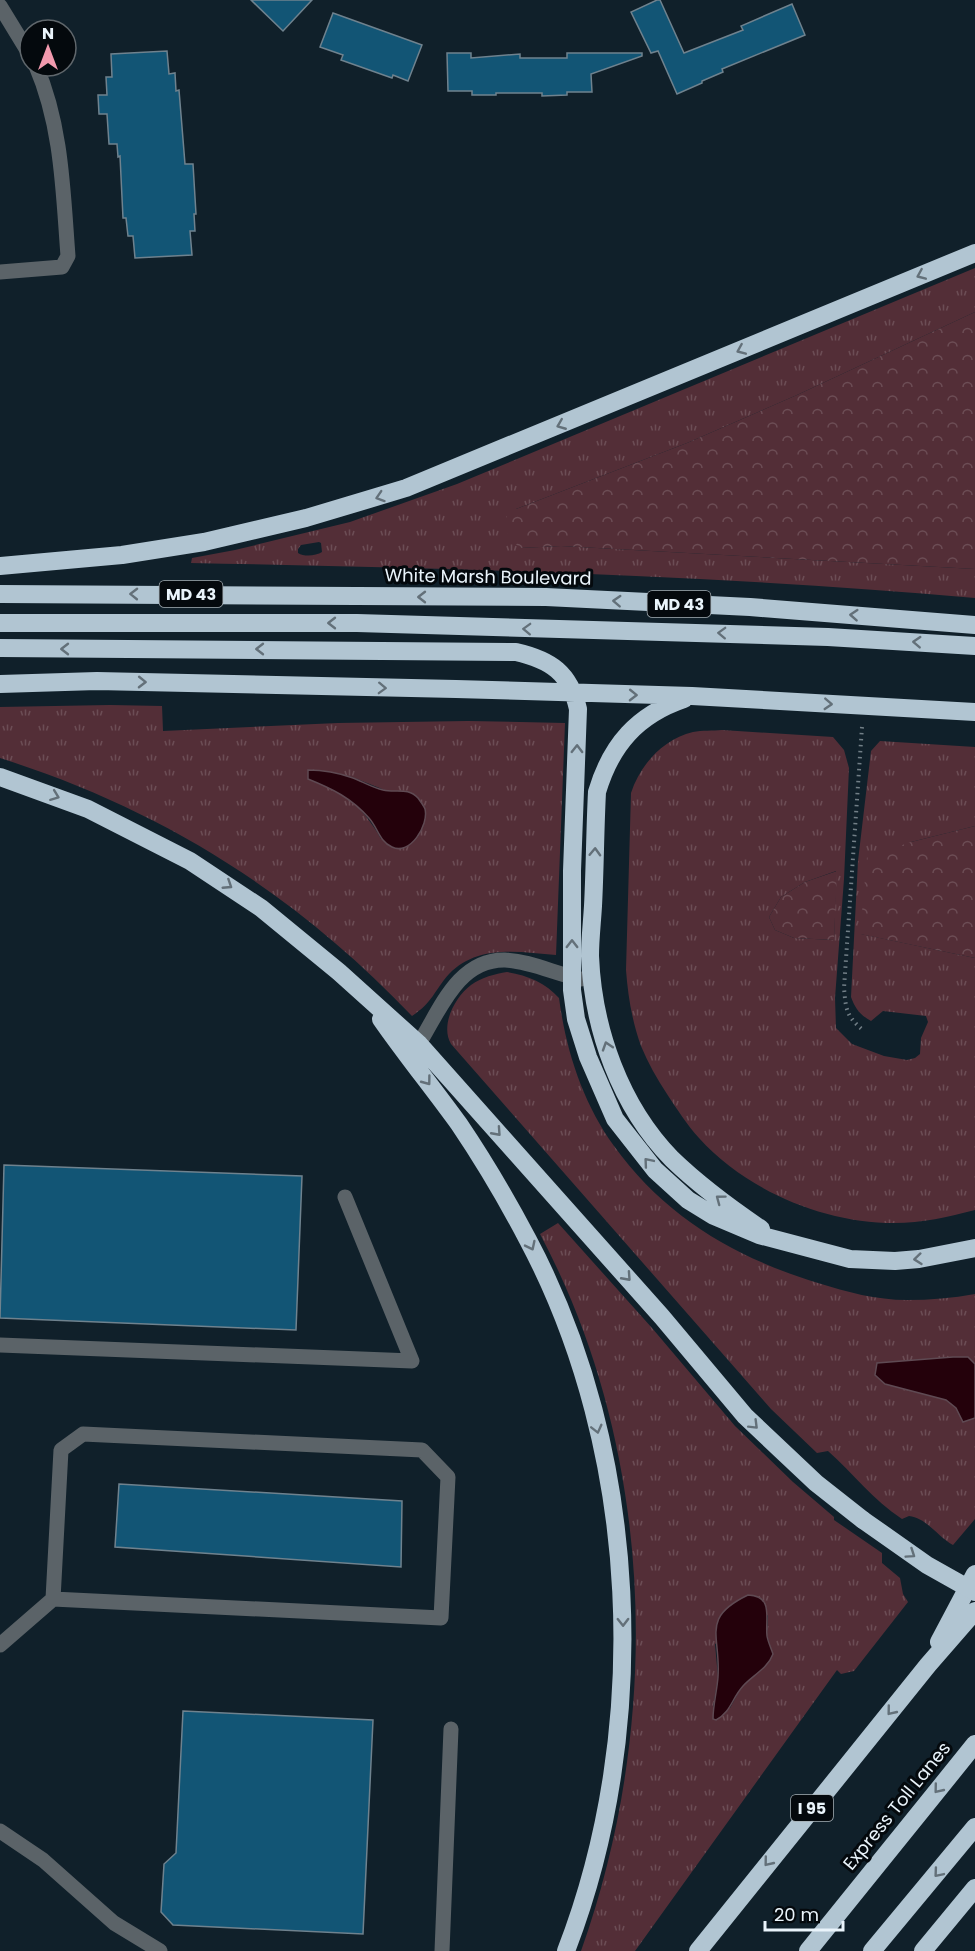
<svg xmlns="http://www.w3.org/2000/svg" width="975" height="1951" font-family="Poppins,sans-serif">
	<defs>
		<pattern id="grass-tufts" width="24" height="20" patternUnits="userSpaceOnUse" patternTransform="scale(1.5)"><rect width="24" height="20" fill="#532e37"/><path d="M3 7l-1-3M5 7V3M7 7l1-3M15 17l-1-3M17 17v-4M19 17l1-3" fill="none" stroke="#6c4d55"/></pattern>
		<pattern id="forest-crowns" width="20" height="18" patternUnits="userSpaceOnUse" patternTransform="scale(1.5)"><rect width="20" height="18" fill="#532e37"/><path d="M2 6a3 3 0 1 1 6 0M12 15a3 3 0 1 1 6 0" fill="none" stroke="#6c4d55"/></pattern>
	</defs>
	<rect width="100%" height="100%" fill="#10202a"/>
	<path fill="url(#grass-tufts)" fill-rule="evenodd" d="M975 268V312L797 395 687 443 516 509 520 548 561 546 975 569V598C714 575 453 568 191 563L192 558 235 550 350 522 457 484ZM319 542 321 543 322 552C316 556 304 557 298 553V549L301 545Z
		M110 705 162 706 163 731 338 723 468 721 565 723 556 955C519 952 478 944 449 974 434 991 433 1002 412 1016 295 893 161 809 0 758V707ZM309 770 352 777 387 791H407L381 839C363 805 340 792 309 770Z
		M722 730 833 737 844 750 849 768 844 879 835 998 836 1028 852 1044 884 1056 907 1060 915 1058 920 1054 921 1038 928 1022 926 1016 883 1011 871 1021C860 1015 855 1008 851 997L858 861 871 751 880 741 975 747V826L911 842 861 934 975 958V1210C948 1217 922 1223 894 1223 824 1223 747 1191 699 1138 687 1125 677 1109 667 1094 657 1079 648 1063 641 1046 632 1021 628 996 626 970L631 793C640 765 663 739 693 732 702 730 713 731 722 730ZM836 871 834 940 794 938 775 930 769 917 781 897 805 882Z
		M507 972C527 975 546 983 559 998 566 1051 583 1103 614 1146 665 1217 736 1258 818 1283 847 1292 876 1300 907 1300 930 1300 953 1298 975 1294V1364L968 1357H953L877 1363 885 1384 946 1400 956 1408 963 1422 975 1418V1519L953 1545C938 1537 927 1518 909 1516L902 1519C873 1500 853 1473 828 1451L817 1453 771 1409 451 1044C440 1025 455 997 471 985 482 977 495 974 507 972Z
		M558 1223 652 1328 735 1426 793 1482 834 1517V1520L882 1553V1563L900 1578 903 1594 908 1602 854 1671 841 1674 837 1670 635 1951H581C663 1722 656 1452 540 1234ZM768 1615 767 1635 771 1649 762 1668 741 1688 730 1708 713 1707 718 1677 715 1644Z"/>
	<path fill="url(#forest-crowns)" d="M975 312V569L561 546 520 548C508 536 504 532 507 515L516 509 687 443 797 395Z
		M975 826V958L860 934 867 857 911 842Z
		M837 871 834 940 794 938 775 930 769 917 781 897 805 882Z"/>
	<path fill="#24010b" stroke="#5f4a53" stroke-width="1.5" d="M308 770C324 770 339 773 353 778 363 782 373 788 383 790 396 793 408 787 418 798 420 801 424 806 425 809 429 825 410 856 392 847 379 841 378 828 369 818 351 798 333 789 308 779Z
		M953 1357H968L975 1364V1418L963 1422 956 1408 946 1400 885 1384 875 1375 877 1363Z
		M748 1595C774 1596 765 1618 767 1636 768 1642 771 1648 773 1654 768 1668 752 1676 743 1686 732 1698 731 1712 716 1720L713 1719C713 1705 717 1691 718 1677 721 1635 700 1618 748 1595Z"/>
	<path fill="#125575" stroke="#6f828e" stroke-width="1.5" d="M251 0H312L283 31Z
		M657 0H660L684 53 743 30 741 26 792 4 805 35 722 69 723 72 702 81V83L677 94 658 51 651 53 631 12Z
		M333 13 422 45 408 81 393 75 392 78 341 60 343 55 320 47Z
		M167 51 169 74 175 73 176 91 179 90 185 164H193L196 214H194L195 231H190L192 255 135 258 133 236H128L126 218H123L120 156 118 157 117 144H109L107 114H99L98 95H107L106 77H112L111 54Z
		M447 53H471V58L520 54V58H567V53H642V56L591 74 592 92H567V95L542 96V93H496V95H472V91H448Z
		M4 1165 302 1176 296 1330 0 1318Z
		M119 1484 402 1501 401 1567 115 1547Z
		M183 1711 373 1720 363 1934 173 1925 161 1912 164 1864 176 1853Z"/>
	<g fill="none" stroke-linecap="round" stroke-linejoin="round">
		<path stroke="#727f87" stroke-width="4" stroke-dasharray="1.5 4.5" stroke-linecap="butt" d="M862 727 844 988C846 1010 846 1016 864 1031"/>
		<path stroke="#5b6368" stroke-width="15" d="M0 6 30 55
			M0 272 62 267 68 256C63 192 62 126 36 66
			M413 1053C437 1019 454 959 505 960 530 961 556 974 581 979
			M0 1345 412 1361 345 1197
			M0 1645 53 1599 441 1618 448 1477 422 1450 83 1434 61 1450 53 1599
			M0 1831 43 1860 114 1923 160 1951
			M442 1951 451 1729"/>
		<path stroke="#b1c5d2" stroke-width="18" d="M0 566 122 555 204 542 306 518 406 488 975 253
			M0 594 546 597 750 607 975 625
			M0 623H357L828 637 975 646
			M0 648 516 652C551 660 570 673 578 709L572 871V990L576 1019 588 1057 615 1119 655 1170 688 1200 714 1216 759 1235 850 1259 895 1261 919 1259 975 1248
			M0 684 97 681 456 689 692 696 975 712
			M684 699C637 715 611 745 597 792 595 830 595 868 593 906 592 923 590 939 590 956 593 1029 620 1106 672 1159 699 1185 730 1208 761 1229
			M0 777 88 809 190 861 261 908 339 972 419 1044 662 1317 745 1416 816 1483 863 1520
			M381 1019C406 1055 433 1088 459 1124 484 1161 507 1200 528 1240 640 1451 652 1729 566 1951
			M939 1642 975 1574
			M698 1951 928 1665 975 1611
			M808 1951 975 1744
			M872 1951 975 1827
			M923 1951 975 1888"/>
		<path stroke="#b1c5d2" stroke-width="18" d="M863 1520 927 1565 975 1592"/>
	</g>
	<defs><path id="oneway-chevron" d="M-2-3.5L2.5 0L-2 3.5" fill="none" stroke-width="1.6" stroke-linecap="round" stroke-linejoin="round" transform="scale(1.5)"/></defs>
	<g stroke="#637079">
		<use href="#oneway-chevron" transform="translate(921 275) rotate(157)"/>
		<use href="#oneway-chevron" transform="translate(741 350) rotate(157)"/>
		<use href="#oneway-chevron" transform="translate(561 425) rotate(158)"/>
		<use href="#oneway-chevron" transform="translate(380 497) rotate(162)"/>
		<use href="#oneway-chevron" transform="translate(134 594) rotate(-179)"/>
		<use href="#oneway-chevron" transform="translate(422 597) rotate(-180)"/>
		<use href="#oneway-chevron" transform="translate(617 601) rotate(-177)"/>
		<use href="#oneway-chevron" transform="translate(854 615) rotate(-176)"/>
		<use href="#oneway-chevron" transform="translate(332 623) rotate(-180)"/>
		<use href="#oneway-chevron" transform="translate(527 629) rotate(-178)"/>
		<use href="#oneway-chevron" transform="translate(722 633) rotate(-178)"/>
		<use href="#oneway-chevron" transform="translate(917 642) rotate(-177)"/>
		<use href="#oneway-chevron" transform="translate(65 649) rotate(180)"/>
		<use href="#oneway-chevron" transform="translate(260 649) rotate(-180)"/>
		<use href="#oneway-chevron" transform="translate(142 682) rotate(1)"/>
		<use href="#oneway-chevron" transform="translate(382 688) rotate(2)"/>
		<use href="#oneway-chevron" transform="translate(633 695) rotate(1)"/>
		<use href="#oneway-chevron" transform="translate(828 704) rotate(3)"/>
		<use href="#oneway-chevron" transform="translate(577 749) rotate(-89)"/>
		<use href="#oneway-chevron" transform="translate(55 796) rotate(21)"/>
		<use href="#oneway-chevron" transform="translate(595 852) rotate(-88)"/>
		<use href="#oneway-chevron" transform="translate(228 885) rotate(33)"/>
		<use href="#oneway-chevron" transform="translate(572 944) rotate(-90)"/>
		<use href="#oneway-chevron" transform="translate(607 1046) rotate(-108)"/>
		<use href="#oneway-chevron" transform="translate(427 1081) rotate(53)"/>
		<use href="#oneway-chevron" transform="translate(497 1132) rotate(48)"/>
		<use href="#oneway-chevron" transform="translate(648 1162) rotate(-130)"/>
		<use href="#oneway-chevron" transform="translate(720 1199) rotate(-143)"/>
		<use href="#oneway-chevron" transform="translate(531 1246) rotate(64)"/>
		<use href="#oneway-chevron" transform="translate(918 1259) rotate(174)"/>
		<use href="#oneway-chevron" transform="translate(627 1277) rotate(48)"/>
		<use href="#oneway-chevron" transform="translate(754 1425) rotate(45)"/>
		<use href="#oneway-chevron" transform="translate(597 1429) rotate(76)"/>
		<use href="#oneway-chevron" transform="translate(911 1554) rotate(34)"/>
		<use href="#oneway-chevron" transform="translate(623 1622) rotate(89)"/>
		<use href="#oneway-chevron" transform="translate(891 1711) rotate(129)"/>
		<use href="#oneway-chevron" transform="translate(938 1789) rotate(129)"/>
		<use href="#oneway-chevron" transform="translate(768 1862) rotate(129)"/>
		<use href="#oneway-chevron" transform="translate(938 1873) rotate(130)"/>
	</g>
	<g text-anchor="middle" stroke-width="6" stroke-linejoin="round" paint-order="stroke">
		<g fill="#04090d" stroke="#a5aeb4" stroke-width="1.5">
			<rect x="159.5" y="581" width="63" height="26" rx="4.5"/>
			<rect x="647.5" y="591" width="63" height="26" rx="4.5"/>
			<rect x="791" y="1795" width="42" height="26" rx="4.5"/>
		</g>
		<g font-size="16" font-weight="bold" fill="#eaf4fb">
			<text x="191" y="600">MD 43</text>
			<text x="679" y="610">MD 43</text>
			<text x="812" y="1814">I 95</text>
		</g>
		<g font-size="18" fill="#eaf4fb" stroke="#04090d">
			<text transform="translate(488 577) rotate(1)" y="6">White Marsh Boulevard</text>
			<text transform="translate(897 1806) rotate(-51)" y="6">Express Toll Lanes</text>
		</g>
	</g>
	<g transform="translate(48 48)"><circle r="28" fill="#04090d" stroke="#60676c" stroke-width="1.5"/>
	<path d="M0-4.5L10 22L0 15L-10 22Z" fill="#f29aae"/>
	<text y="-9" font-size="16" font-weight="bold" text-anchor="middle" fill="#eaf4fb">N</text>
	</g>
	<path d="M765 1921v9h78v-9" fill="none" stroke="#eaf4fb" stroke-width="3"/>
	<text x="774" y="1921" font-size="18" fill="#eaf4fb" stroke="#04090d" stroke-width="4.5" paint-order="stroke">20 m</text>
</svg>
